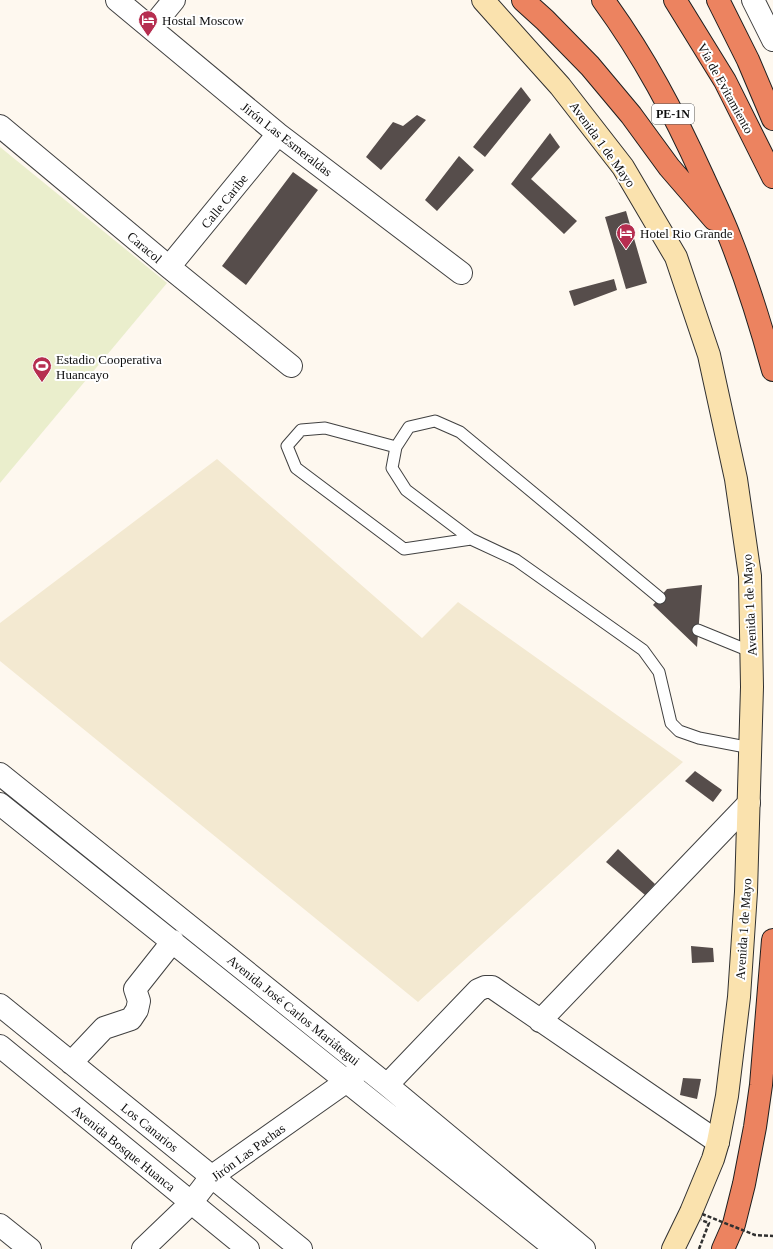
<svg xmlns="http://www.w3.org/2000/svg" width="773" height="1249" font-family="Georgia,serif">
	<rect width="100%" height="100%" fill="#fef8ef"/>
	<path fill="#f3e9d1" d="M217 459 422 638 458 602 683 762 418 1002 0 661V623Z"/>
	<path fill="#eaeecc" d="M0 147 167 283 0 483Z"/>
	<path fill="#564d4b" d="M521 87 531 100 485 157 473 147Z
		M417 115 426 120 381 170 366 157 393 122 403 126Z
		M550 133 560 147 531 179 577 221 564 234 511 184Z
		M459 156 474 170 437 211 425 200Z
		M293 172 318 190 246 285 222 266Z
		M626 211 647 283 626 289 605 217Z
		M614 279 617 290 574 306 569 291Z
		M702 585 697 647 653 605 667 589Z
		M695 771 722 790 713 802 685 781Z
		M618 849 655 884 645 895 606 862Z
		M691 946 713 948 714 962 692 963Z
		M683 1078 701 1079 697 1099 680 1095Z"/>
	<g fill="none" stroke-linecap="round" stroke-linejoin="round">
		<defs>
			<path id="service" d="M396 447 325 428 301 430 287 446 296 468 404 549 471 539
				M660 598 460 432 435 421 409 427 396 447 392 468 406 490 471 539 516 560 643 650 659 672 671 723 679 731 699 738 751 748
				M698 630 752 652"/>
			<path id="minor" d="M117 0 278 134 461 273
				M151 28 174 0
				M0 126 169 267 291 366
				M169 267 278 134
				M0 774 387 1085 584 1249
				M0 804 556 1249
				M0 1005 301 1249
				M540 1021 749 803
				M0 1046 248 1249
				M71 1063 104 1028 131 1019 137 1010 139 1001 135 989 173 941
				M387 1085 478 990 485 987H492L718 1142
				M0 1225 30 1249
				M143 1249 191 1203 211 1177 347 1081 357 1072"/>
			<path id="tertiary" d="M753 0 773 40"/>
			<path id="secondary" d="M483 0 560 86 623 167 676 257 709 355 736 479 750 576 752 687 746 892 739 997 727 1096 718 1142 713 1159 691 1212 673 1249"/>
			<path id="motorway" d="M523 0 545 20 590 66 631 115 669 167 714 219
				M603 0C644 56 674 113 703 177 712 197 722 217 730 238 747 281 761 326 773 370
				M675 0 725 81 773 177
				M718 0 748 60 773 119
				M723 1249 734 1224 744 1184 755 1127 761 1085 773 940"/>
		</defs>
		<use href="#service" stroke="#414141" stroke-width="13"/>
		<use href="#minor" stroke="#414141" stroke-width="24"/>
		<use href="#tertiary" stroke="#414141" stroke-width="24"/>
		<use href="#secondary" stroke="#303030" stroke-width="24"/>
		<use href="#motorway" stroke="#1f1f1f" stroke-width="24"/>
		<use href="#service" stroke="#fff" stroke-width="11"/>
		<use href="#minor" stroke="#fff" stroke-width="22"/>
		<use href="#tertiary" stroke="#fff" stroke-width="22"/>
		<use href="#secondary" stroke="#fae2ae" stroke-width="22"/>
		<use href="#motorway" stroke="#ec8360" stroke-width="22"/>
		<path stroke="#303030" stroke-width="2.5" stroke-dasharray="4 2" stroke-linecap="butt" d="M702 1214 755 1235 773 1236
			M699 1249 709 1223 701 1220"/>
	</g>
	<defs>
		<symbol id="hotel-pin" viewBox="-11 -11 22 30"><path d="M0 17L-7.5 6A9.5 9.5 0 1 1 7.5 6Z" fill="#b62e50" stroke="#fff"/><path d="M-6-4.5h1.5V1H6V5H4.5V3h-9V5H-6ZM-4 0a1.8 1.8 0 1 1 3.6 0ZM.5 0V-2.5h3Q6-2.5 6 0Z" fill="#fff"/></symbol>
		<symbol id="stadium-pin" viewBox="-11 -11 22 30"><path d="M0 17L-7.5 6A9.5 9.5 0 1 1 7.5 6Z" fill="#b62e50" stroke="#fff"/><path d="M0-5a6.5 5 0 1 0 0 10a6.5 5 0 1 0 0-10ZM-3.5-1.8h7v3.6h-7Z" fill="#fff"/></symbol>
	</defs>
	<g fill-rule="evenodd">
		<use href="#hotel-pin" x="137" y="9" width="22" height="30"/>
		<use href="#hotel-pin" x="615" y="222" width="22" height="30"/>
		<use href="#stadium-pin" x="31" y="355" width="22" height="30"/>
	</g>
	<g text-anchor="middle" stroke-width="4" stroke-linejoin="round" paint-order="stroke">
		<rect fill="#fff" stroke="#565656" stroke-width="1" x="652" y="104" width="42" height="20" rx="3"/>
		<g font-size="12" font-weight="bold" fill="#0e0e0e">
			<text x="673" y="118">PE-1N</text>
		</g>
		<g font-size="13" fill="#0e0e0e" stroke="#fff" text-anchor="start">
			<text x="162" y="25">Hostal Moscow</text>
			<text x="640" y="238">Hotel Rio Grande</text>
			<text x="56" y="364">Estadio Cooperativa<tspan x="56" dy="15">Huancayo</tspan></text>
		</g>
		<g font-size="13" fill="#0e0e0e" stroke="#fff">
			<text transform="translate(726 88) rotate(61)" y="5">Vía de Evitamiento</text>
			<text transform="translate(287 139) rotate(38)" y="5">Jirón Las Esmeraldas</text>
			<text transform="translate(603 144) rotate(54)" y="5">Avenida 1 de Mayo</text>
			<text transform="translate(224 201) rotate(-51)" y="5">Calle Caribe</text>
			<text transform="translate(145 247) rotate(40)" y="5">Caracol</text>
			<text transform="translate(749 605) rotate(-93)" y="5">Avenida 1 de Mayo</text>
			<text transform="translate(743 929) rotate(-86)" y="5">Avenida 1 de Mayo</text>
			<text transform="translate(294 1010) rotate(39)" y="5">Avenida José Carlos Mariátegui</text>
			<text transform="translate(150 1127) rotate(39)" y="5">Los Canarios</text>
			<text transform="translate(124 1148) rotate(39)" y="5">Avenida Bosque Huanca</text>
			<text transform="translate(248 1152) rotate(-36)" y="5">Jirón Las Pachas</text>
		</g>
	</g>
</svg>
